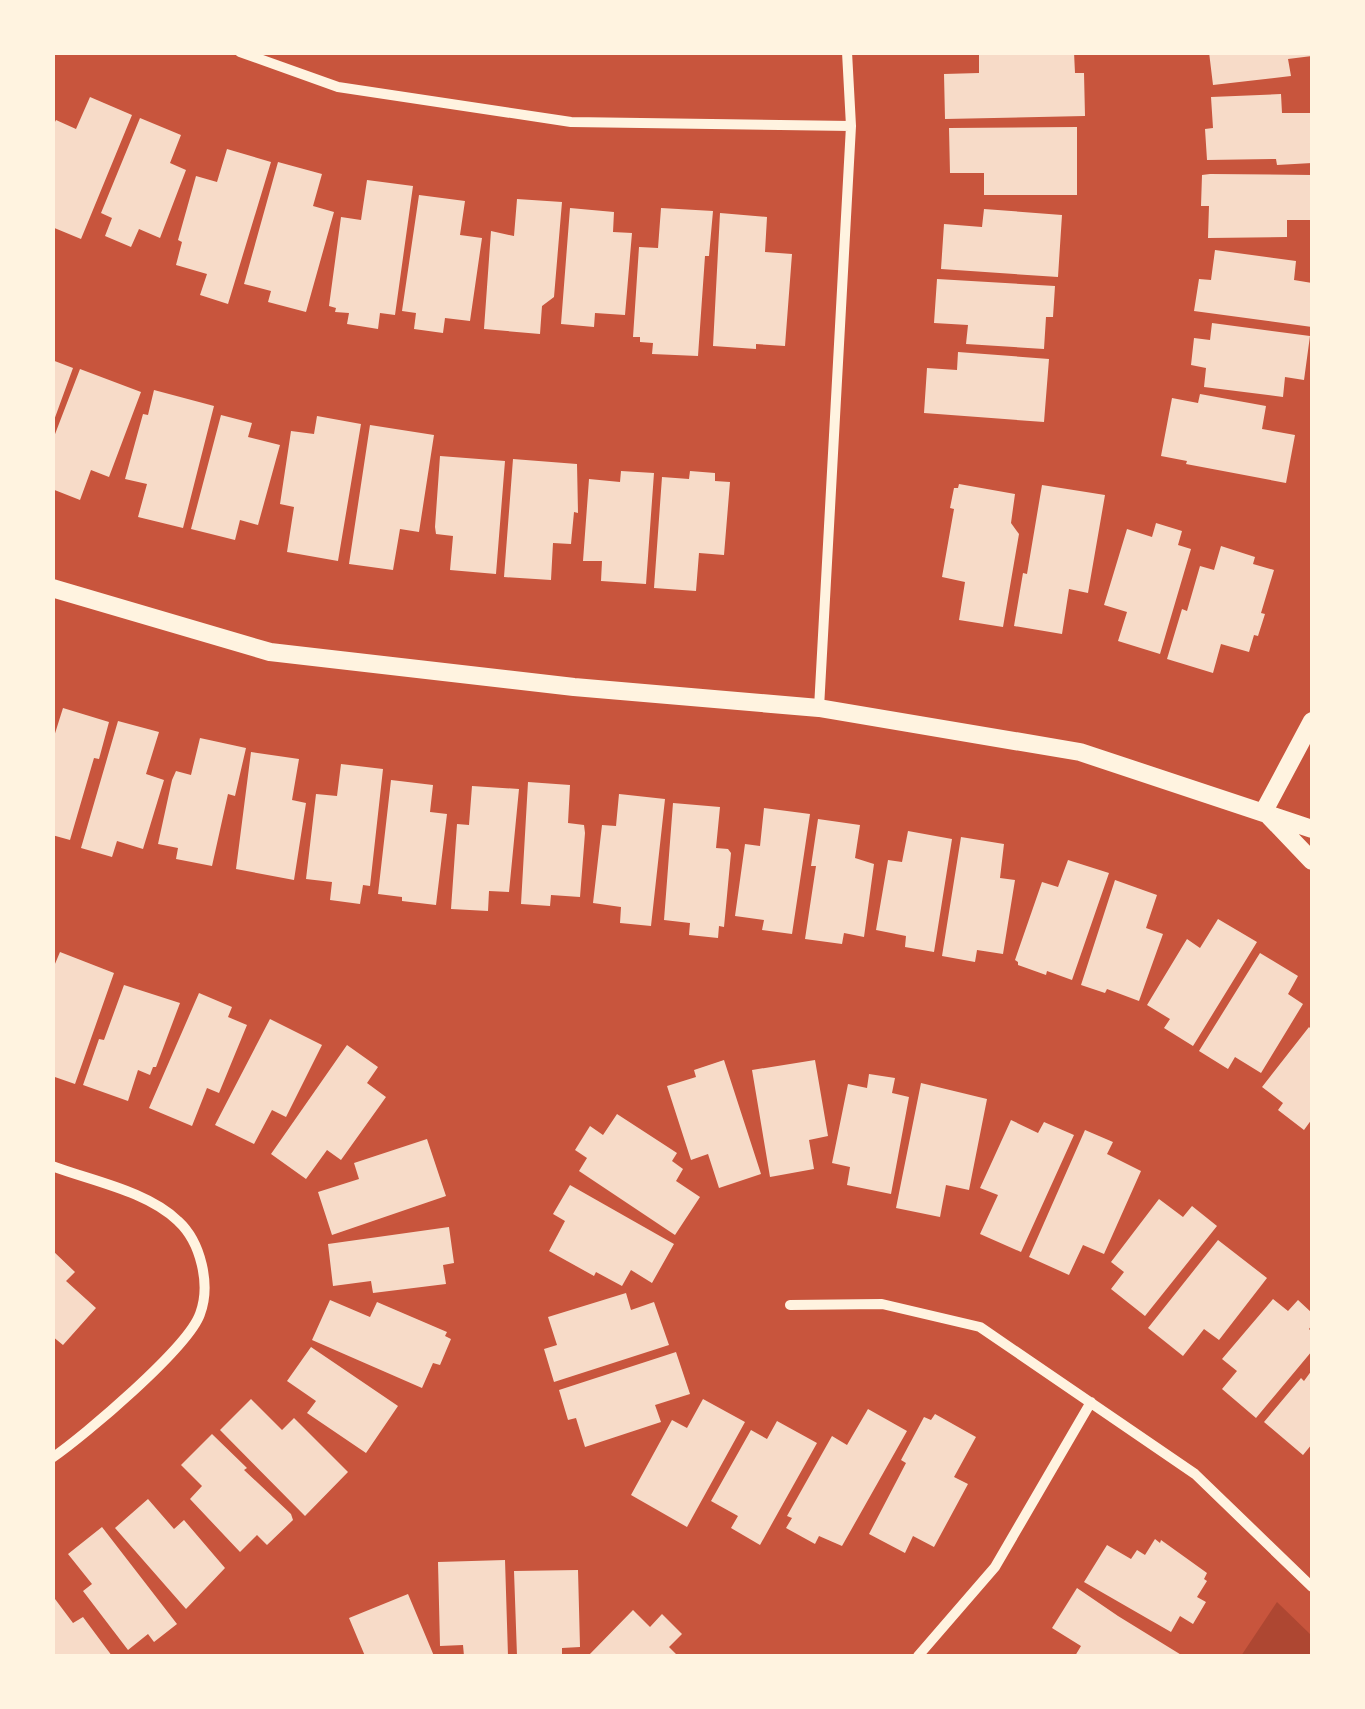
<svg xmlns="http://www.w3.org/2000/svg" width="1365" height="1709" font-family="'Fira Sans',sans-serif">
	<rect width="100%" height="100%" fill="#c8553d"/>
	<path fill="#ae4732" d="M1277 1602 1312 1636V1656H1241Z"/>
	<path fill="#f7dbc8" d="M979 52H1074L1075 73H1084L1085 116 945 119 944 74 979 73Z
		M1209 52H1312V56L1288 59 1291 76 1213 85Z
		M1281 94 1282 113H1312V163L1277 165 1276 159 1207 160 1205 129 1213 128 1211 97Z
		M90 97 132 115 81 239 52 227V128L56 120 76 129Z
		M140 118 181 135 170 163 186 170 160 238 139 229 131 247 105 236 112 218 101 213Z
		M1077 127V195H984V173H950L949 128Z
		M227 149 271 162 228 304 200 295 207 274 176 265 182 242 178 240 196 176 217 182Z
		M278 162 322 174 313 206 334 212 306 312 268 302 271 291 244 284Z
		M1210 174 1312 175V220H1287V237L1208 238 1209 206H1201L1202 175Z
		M367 180 413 186 395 315 380 313 378 329 347 324 349 313 335 312 336 308 329 306 341 217 361 220Z
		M419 195 465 201 460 235 482 238 470 321 445 318 443 333 414 329 416 313 402 311Z
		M517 199 562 202 554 297 542 306 540 334 484 329 491 231 514 236Z
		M570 208 614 212 613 232 632 233 625 315 595 313 594 327 561 324Z
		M661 208 713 211 709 256H705L698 356 652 354 653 343 640 342V337H633L639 247 658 248Z
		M984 209 1062 215 1058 277 941 269 944 224 982 227Z
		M720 213 767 217 765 252 792 254 785 346 756 344V349L713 346Z
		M1215 250 1296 261 1294 280 1312 283V327L1194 311 1199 279 1211 280Z
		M937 279 1055 286 1053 317H1046L1044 349 966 344 968 325 934 323Z
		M1212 323 1310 336 1304 380 1285 377 1283 397 1204 387 1206 368 1191 365 1194 338 1210 340Z
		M958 352 1049 359 1044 422 924 413 927 368 957 370Z
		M52 360 73 368 53 423H52Z
		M80 369 141 392 109 477 91 470 80 500 52 489V442Z
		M154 390 214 406 183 528 138 517 147 484 125 479 143 414 148 415Z
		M1200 394 1266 406 1262 429 1295 435 1286 483 1186 464 1187 461 1161 456 1172 398 1198 403Z
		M221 415 252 423 248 437 280 445 258 525 240 520 235 540 191 529Z
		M317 416 361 424 338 561 287 552 294 507 280 504 291 431 314 434Z
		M370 425 434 435 419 532 400 529 393 570 349 564Z
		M440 456 505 461 496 574 450 570 453 536 436 534 435 527Z
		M513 459 577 464 578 513 574 512 571 544 553 543 551 580 504 577Z
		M621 471 654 473 646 584 601 581 602 561H583L589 479 620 482Z
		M690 471 715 473V481L730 482 724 555 699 553 696 591 654 588 662 477 689 479Z
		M959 484 1015 494 1011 523 1019 534 1003 627 959 620 965 582 942 577 954 509 950 508 954 488H958Z
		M1042 485 1105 495 1088 593 1069 589 1062 634 1014 626 1023 573 1027 574Z
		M1156 523 1182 531 1178 545 1191 549 1160 654 1118 641 1127 612 1104 605 1127 529 1152 537Z
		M1221 546 1255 557 1253 564 1274 570 1261 613 1265 614 1258 636 1254 635 1249 652 1221 644 1213 673 1167 659 1182 609 1187 611 1200 566 1214 570Z
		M63 708 109 722 99 759 94 758 70 840 52 835V743Z
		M118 721 159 732 146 774 164 780 143 849 117 841 112 857 81 848Z
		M200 738 246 748 235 796 228 794 212 866 176 859 178 848 158 844 172 780 176 771 191 775Z
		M251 752 299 759 292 800 306 803 294 880 236 869Z
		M341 764 383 769 370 886 363 885 360 904 330 900 332 882 306 879 316 794 337 796Z
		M391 780 433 785 430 812 447 814 436 905 402 901V897L378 894Z
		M528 782 570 785 568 823 584 825 585 833 580 897 551 895 550 906 521 904Z
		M472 786 519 789 509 892 489 891 488 911 451 909 457 824 469 825Z
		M619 794 665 799 651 926 620 923 621 907 593 903 602 825 616 826Z
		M673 803 720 807 716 848 728 849 731 853 724 927 719 926 718 938 689 935 690 923 664 920Z
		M764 808 810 814 792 934 762 930 764 920 735 916 745 844 760 846Z
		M818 819 860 825 855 858 874 864 864 937 844 933 842 944 805 939 816 866H811Z
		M908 831 952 839 934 952 905 947 906 936 876 930 888 860 902 862Z
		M961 837 1004 844 1000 878 1015 880 1003 954 977 950 975 962 942 956Z
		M1068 860 1109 873 1072 980 1047 971 1046 975 1018 965V962L1015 960 1042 882 1058 887Z
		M1115 880 1157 895 1146 928 1163 934 1139 1001 1107 989 1105 993 1081 985Z
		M1218 919 1257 942 1193 1046 1164 1028 1170 1019 1147 1005 1187 939 1200 948Z
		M60 952 114 973 75 1084 52 1076V971Z
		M1260 953 1298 976 1288 994 1303 1004 1261 1073 1235 1057 1228 1069 1199 1051Z
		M124 985 180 1003 156 1067H153L150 1075 138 1070 128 1101 83 1085 99 1039 104 1040Z
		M199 993 232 1007 228 1017 247 1025 219 1093 207 1088 192 1126 149 1108Z
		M270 1019 322 1045 286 1117 272 1110 254 1144 215 1125Z
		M1309 1027 1312 1030V1119L1304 1130 1278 1110 1283 1103 1262 1087Z
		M347 1045 378 1067 367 1083 386 1097 341 1160 327 1150 306 1179 271 1154Z
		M724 1060 761 1174 719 1188 708 1154 691 1160 667 1086 696 1077 694 1070Z
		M815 1060 828 1136 809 1140 814 1169 770 1177 752 1070Z
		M869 1074 895 1078 892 1093 909 1097 891 1194 847 1185 850 1167 832 1163 848 1084 867 1088Z
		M921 1083 987 1099 969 1190 946 1185 940 1217 896 1208Z
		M617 1114 677 1153 672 1161 683 1169 676 1181 700 1197 675 1235 579 1171 587 1158 575 1150 590 1126 603 1135Z
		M1011 1120 1038 1133 1044 1122 1074 1135 1021 1252 980 1234 998 1195 980 1188Z
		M1085 1130 1113 1142 1107 1154 1141 1171 1104 1254 1083 1245 1069 1275 1029 1257Z
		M427 1139 446 1196 332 1235 318 1192 359 1179 354 1163Z
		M570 1185 674 1244 652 1283 631 1270 622 1286 596 1272 594 1276 549 1251 565 1221 553 1214Z
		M1159 1199 1183 1217 1192 1206 1217 1226 1145 1316 1111 1289 1124 1272 1111 1262Z
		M449 1227 454 1263 443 1265 446 1284 373 1293 371 1281 333 1286 328 1244Z
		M1218 1240 1267 1278 1219 1340 1204 1329 1183 1356 1148 1328Z
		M52 1250 75 1272 66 1281 96 1308 63 1345 52 1336Z
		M626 1293 631 1310 654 1302 669 1345 554 1382 544 1349 557 1345 548 1317Z
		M1273 1299 1288 1311 1298 1300 1312 1313V1325L1309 1329 1312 1332V1351L1256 1418 1222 1389 1237 1371 1222 1359Z
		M330 1300 370 1317 377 1302 447 1332 445 1336 451 1339 440 1365 433 1363 422 1388 312 1340Z
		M311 1347 398 1406 366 1453 307 1413 316 1401 287 1381Z
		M676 1352 690 1394 655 1405 661 1422 585 1447 576 1418 568 1420 559 1390Z
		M1312 1370V1444L1303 1455 1264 1422 1301 1378 1304 1381Z
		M251 1399 282 1430 294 1418 348 1472 305 1516 220 1430Z
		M703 1399 745 1422 687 1527 631 1495 672 1420 687 1428Z
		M868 1409 907 1431 842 1546 819 1536 815 1544 786 1528 792 1518 787 1516 832 1436 847 1445Z
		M935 1414 976 1437 954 1477 968 1484 934 1547 913 1536 905 1553 869 1534 906 1463 901 1460 924 1417 931 1420Z
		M777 1421 817 1443 760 1545 731 1528 738 1516 711 1501 751 1430 767 1439Z
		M212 1434 247 1468 244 1470 291 1514 293 1520 267 1545 257 1535 240 1552 190 1499 202 1486 181 1465Z
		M148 1499 174 1529 184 1520 225 1568 186 1609 115 1528Z
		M102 1527 177 1624 154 1642 148 1634 128 1650 83 1591 92 1584 68 1554Z
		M1155 1539 1160 1543 1161 1540 1207 1573 1204 1579 1207 1581 1197 1597 1206 1602 1193 1624 1180 1616 1171 1632 1084 1582 1107 1545 1131 1559 1137 1550 1145 1555Z
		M505 1560 508 1656H464L463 1645 440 1646 438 1562Z
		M578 1570 580 1647 562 1648V1656H517L514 1571Z
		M1077 1588 1118 1616 1183 1656H1075L1081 1646 1052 1628Z
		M408 1594 434 1656H365L349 1618Z
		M52 1595 73 1623 83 1617 112 1656H52Z
		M633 1610 650 1627 662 1614 682 1634 669 1647 678 1656H588Z"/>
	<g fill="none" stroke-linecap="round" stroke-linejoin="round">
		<path stroke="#fff3e0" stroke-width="10" d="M240 52 338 87 571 122 851 126
			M819 708 851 126 847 52
			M52 1166C92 1181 147 1191 178 1221 201 1242 211 1285 200 1314 188 1348 84 1436 52 1458
			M790 1305 882 1304 980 1327 1195 1474 1312 1587
			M918 1656 995 1567 1091 1402"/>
		<path stroke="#fff3e0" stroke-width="18" d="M52 588 270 652 574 687 819 708 1080 752 1312 829
			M1264 811 1312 721
			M1268 815 1312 861"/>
	</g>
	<rect width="1365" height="1709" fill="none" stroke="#fff3e0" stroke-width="110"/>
</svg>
